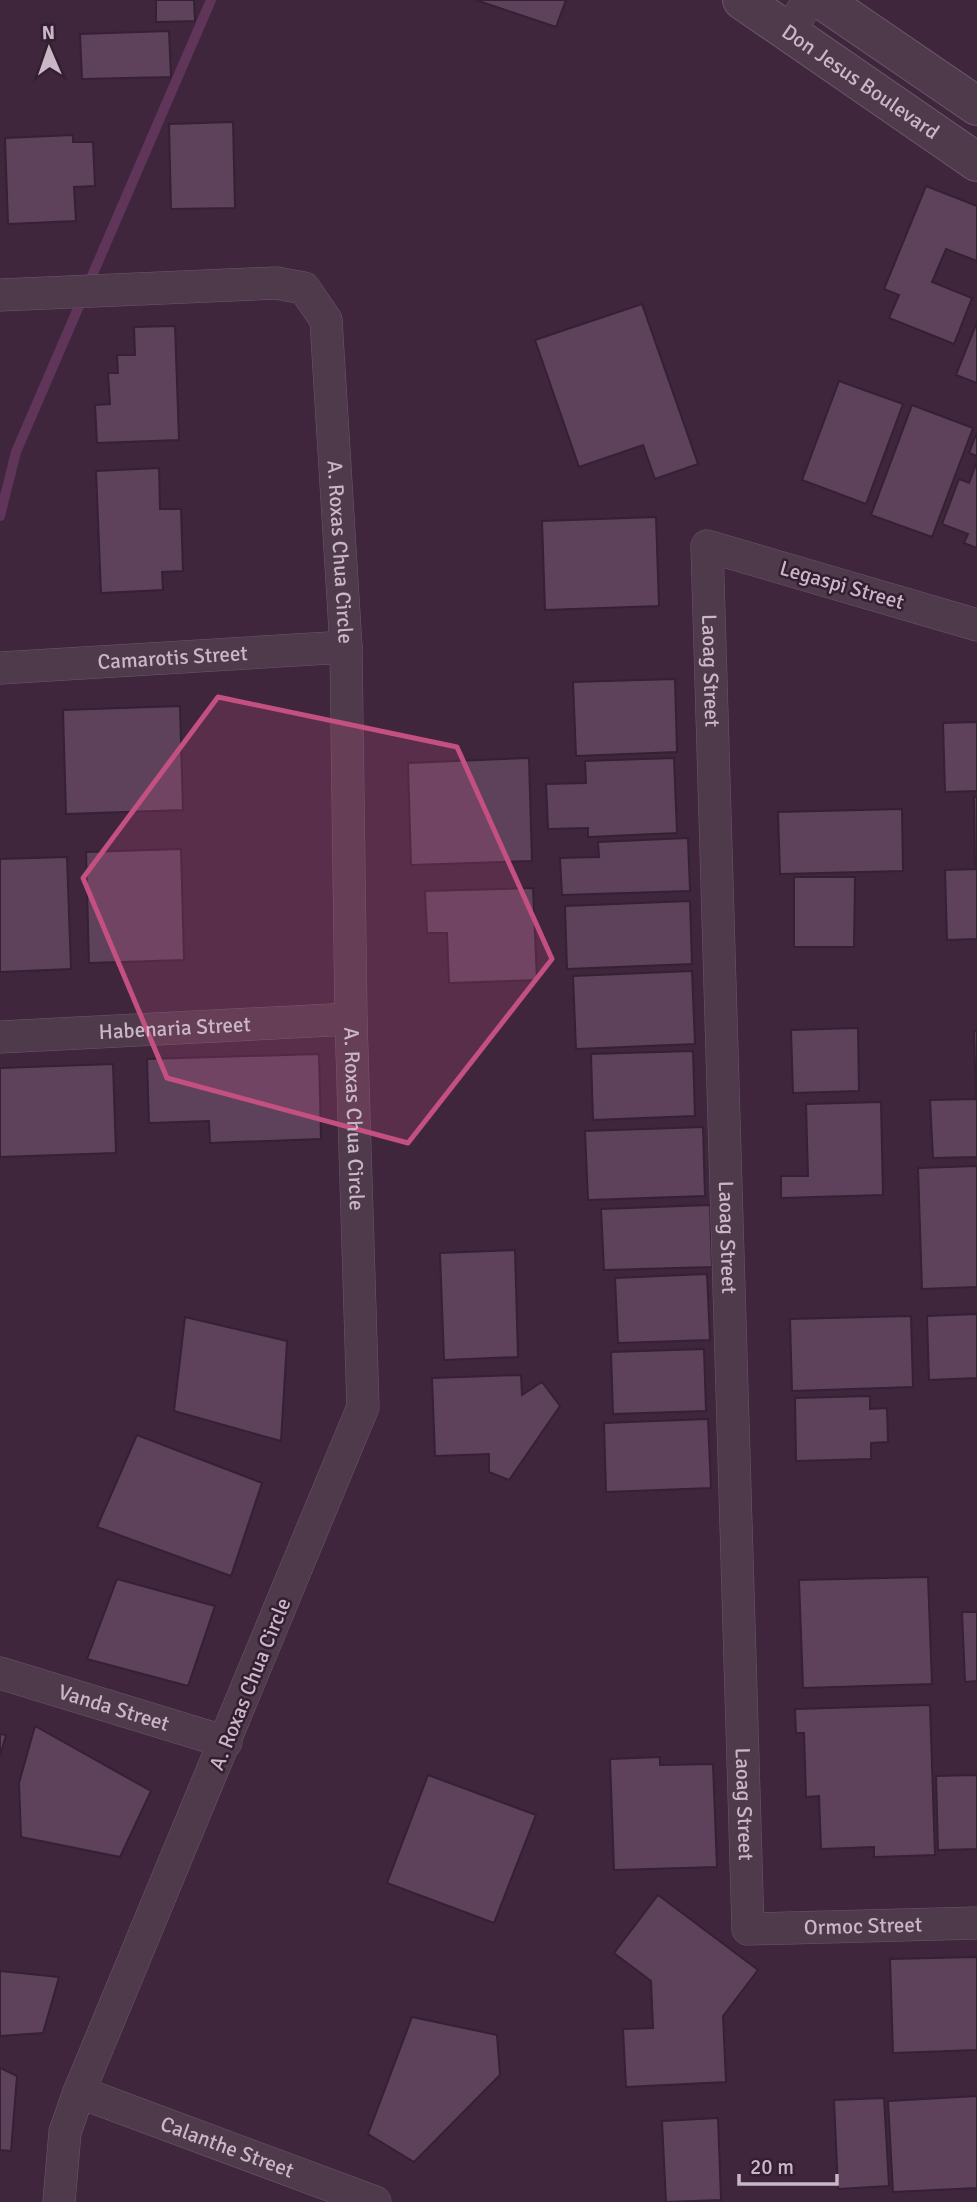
<svg xmlns="http://www.w3.org/2000/svg" width="977" height="2202" font-family="Signika,sans-serif">
	<rect width="100%" height="100%" fill="#3f263c"/>
	<g fill="none" stroke-linecap="round" stroke-linejoin="round">
		<path stroke="#5f355a" stroke-width="10" d="M0 516 16 452 211 0"/>
	</g>
	<path fill="#5e425c" stroke="#362033" stroke-width="2" d="M156 0H194L195 21 156 22Z
		M476 0H566L556 27Z
		M169 31 171 77 82 79 80 34Z
		M233 122 235 208 171 209 169 124Z
		M73 135V142H93L95 186 74 187 76 221 8 224 5 138Z
		M926 186 977 206V261L946 249 932 282 972 298 954 344 889 318 899 295 884 289Z
		M642 304 698 464 655 479 643 445 579 467 535 340Z
		M977 322V383L956 375Z
		M175 326 179 440 97 443 95 405 110 404 108 373H118L117 355H135L134 327Z
		M839 381 903 404 866 504 802 480Z
		M912 405 973 428 932 537 871 515Z
		M977 432V456L969 453Z
		M977 461V548L964 543 968 534 942 524 959 479 969 483Z
		M159 468 160 509H181L183 571 162 572 163 590 101 593 96 471Z
		M656 517 659 606 545 610 542 521Z
		M675 679 677 752 576 756 573 682Z
		M180 706 183 810 66 814 63 710Z
		M977 722V791L945 792 943 723Z
		M529 758 532 861 411 865 408 763Z
		M674 758 677 833 588 837V828L548 829 546 784 586 783 585 761Z
		M974 797H977V866H975Z
		M902 809 903 871 780 874 778 812Z
		M688 838 690 891 562 895 560 858 599 857 598 842Z
		M181 849 184 960 89 963 86 852Z
		M67 857 71 969 0 972V859Z
		M977 869V939L947 940 945 870Z
		M794 877H855L854 947H794Z
		M533 888 537 980 449 983 447 933H427L425 891Z
		M690 901 692 964 567 969 565 906Z
		M692 971 695 1044 576 1049 573 976Z
		M858 1028 859 1091 793 1093 791 1030Z
		M974 1031H977V1157L933 1158 930 1100 976 1099Z
		M693 1051 695 1116 593 1120 591 1054Z
		M319 1054 321 1139 210 1143 209 1121 149 1123 147 1059Z
		M113 1064 116 1153 0 1157V1068Z
		M881 1102 883 1195 781 1198V1176H808L806 1104Z
		M703 1127 705 1196 588 1200 585 1131Z
		M977 1166V1287L922 1289 918 1168Z
		M710 1205 712 1267 604 1270 601 1209Z
		M515 1250 518 1357 444 1360 440 1253Z
		M707 1274 710 1340 618 1343 615 1278Z
		M977 1314V1378L929 1380 927 1316Z
		M911 1316 913 1387 792 1391 790 1319Z
		M185 1317 287 1341 281 1441 174 1411Z
		M704 1349 706 1411 613 1414 611 1352Z
		M521 1375 522 1395 542 1382 560 1406 509 1480 489 1472V1454L435 1456 432 1378Z
		M870 1396V1409L887 1408 888 1442 871 1443V1459L796 1461 795 1398Z
		M708 1419 711 1488 606 1492 604 1423Z
		M137 1435 262 1483 231 1576 97 1527Z
		M928 1577 932 1684 803 1688 799 1580Z
		M117 1579 215 1606 188 1686 87 1659Z
		M962 1612H977V1681L965 1682Z
		M930 1705 935 1855 874 1857V1847L821 1849 819 1796 806 1797 804 1733H796L795 1709Z
		M35 1726 151 1791 120 1857 21 1837 19 1783Z
		M0 1734 6 1735 0 1756Z
		M660 1757V1765L713 1764 717 1867 614 1870 610 1759Z
		M428 1775 536 1815 494 1923 387 1883Z
		M977 1775V1849L938 1850 936 1776Z
		M658 1895 758 1970 723 2016 726 2082 626 2087 623 2029 653 2028 651 1981 614 1953Z
		M977 1957V2050L893 2053 890 1959Z
		M0 1971 59 1977 43 2033 0 2036Z
		M412 2017 497 2035 500 2075 414 2162 368 2134Z
		M0 2068 17 2076 11 2151 0 2150Z
		M977 2096V2188L893 2192 888 2101Z
		M884 2098 889 2186 838 2189 834 2100Z
		M718 2118 721 2200 666 2202 662 2121Z"/>
	<g fill="none" stroke-linecap="round" stroke-linejoin="round">
		<defs>
			<g id="minor">
				<path d="M789 31 809 0"/>
				<path id="s1" d="M0 295 276 283 304 288 326 320 346 647 351 1019 363 1407 79 2092 65 2132 59 2202"/>
				<path id="s2" d="M977 625 707 546 748 1929 977 1923"/>
				<path id="s3" d="M0 668 346 647"/>
				<path id="s4" d="M0 1037 351 1019"/>
				<path id="s5" d="M0 1673 226 1742"/>
				<path id="s6" d="M79 2092 375 2202"/>
			</g>
			<g id="tertiary">
				<path id="s7" d="M742 0 977 162"/>
				<path d="M822 0 977 106"/>
			</g>
		</defs>
		<use href="#minor" stroke="#6c576a" stroke-width="33"/>
		<use href="#tertiary" stroke="#6c576a" stroke-width="40"/>
		<use href="#minor" stroke="#4f3a4c" stroke-width="32"/>
		<use href="#tertiary" stroke="#4f3a4c" stroke-width="38"/>
	</g>
	<path fill="#c44f81" fill-opacity="0.2" stroke="#c44f81" stroke-width="5" stroke-linejoin="round" d="M218 697 457 747 552 959 408 1143 167 1078 83 878Z"/>
	<g text-anchor="middle" stroke-width="5" stroke-linejoin="round" paint-order="stroke">
		<g font-size="21" fill="#c9b6c7" stroke="#341e31">
			<text dy="7" stroke="none"><textPath href="#s7" startOffset="144">Don Jesus Boulevard</textPath></text>
			<text dy="7" stroke="none"><textPath href="#s1" startOffset="576">A. Roxas Chua Circle</textPath></text>
			<text transform="translate(842 585) rotate(16)" y="7">Legaspi Street</text>
			<text dy="7" stroke="none"><textPath href="#s3" startOffset="173">Camarotis Street</textPath></text>
			<text dy="7" stroke="none"><textPath href="#s2" startOffset="406">Laoag Street</textPath></text>
			<text dy="7" stroke="none"><textPath href="#s4" startOffset="175">Habenaria Street</textPath></text>
			<text dy="7" stroke="none"><textPath href="#s1" startOffset="1143">A. Roxas Chua Circle</textPath></text>
			<text dy="7" stroke="none"><textPath href="#s2" startOffset="973">Laoag Street</textPath></text>
			<text transform="translate(250 1684) rotate(-68)" y="7">A. Roxas Chua Circle</text>
			<text dy="7" stroke="none"><textPath href="#s5" startOffset="119">Vanda Street</textPath></text>
			<text dy="7" stroke="none"><textPath href="#s2" startOffset="1540">Laoag Street</textPath></text>
			<text dy="7" stroke="none"><textPath href="#s2" startOffset="1780">Ormoc Street</textPath></text>
			<text dy="7" stroke="none"><textPath href="#s6" startOffset="158">Calanthe Street</textPath></text>
		</g>
	</g>
	<g transform="translate(49 49) rotate(358)" stroke="#341e31" stroke-width="5" paint-order="stroke">
	<path d="M0-5L12 26L0 18L-12 26Z" fill="#c9b6c7"/>
	<text y="-10" font-size="19" font-weight="bold" text-anchor="middle" fill="#c9b6c7">N</text>
	</g>
	<path d="M739 2174v10h98v-10" fill="none" stroke="#c9b6c7" stroke-width="3.5"/>
	<text x="750" y="2174" font-size="21" fill="#c9b6c7" stroke="#341e31" stroke-width="5" paint-order="stroke">20 m</text>
</svg>
